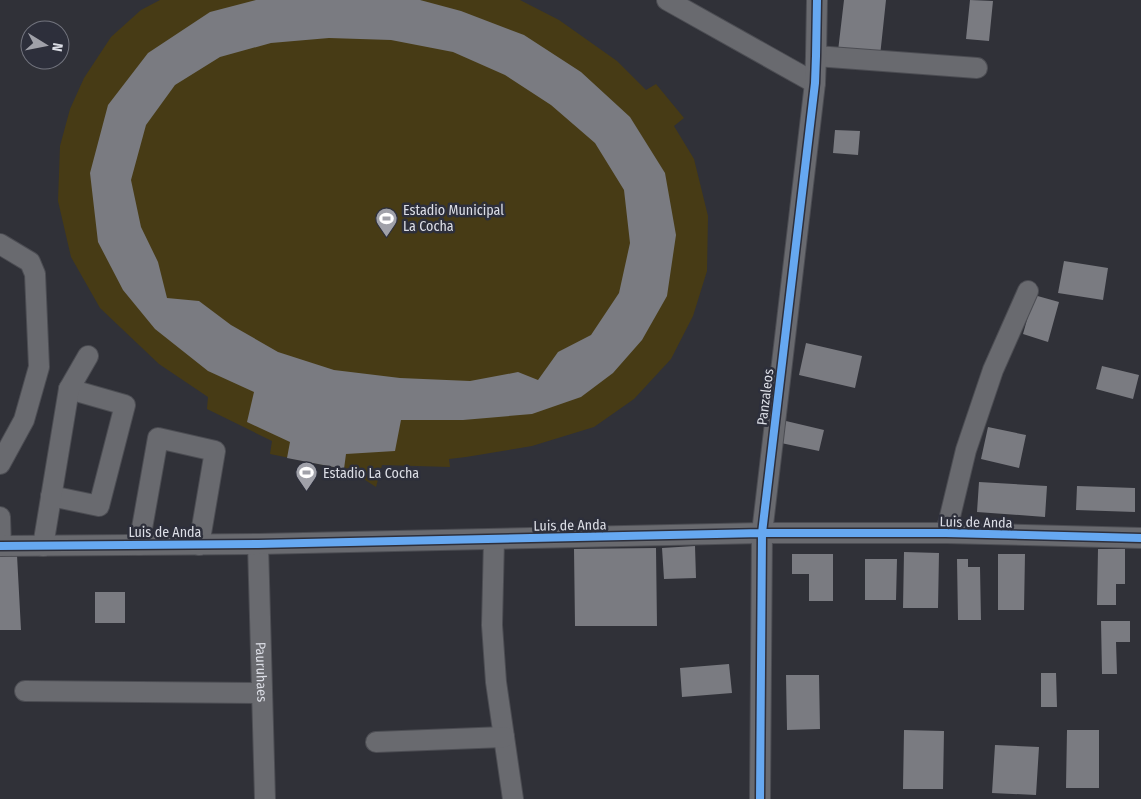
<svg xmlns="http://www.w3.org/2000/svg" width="1141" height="799" font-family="'Fira Sans Condensed',sans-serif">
	<rect width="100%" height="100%" fill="#303138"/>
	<path fill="#473b15" d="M160 0H520L559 20 617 61 646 90 656 84 684 118 674 126 694 159 708 216 707 271 693 316 671 359 634 399 594 427 532 446 466 457 449 459 450 467 382 465 376 487 359 476 344 469 270 454 272 441 207 409 208 397 159 364 100 308 71 257 58 201 60 146 70 109 84 78 111 37 141 10Z"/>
	<path fill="#7a7b81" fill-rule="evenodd" d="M256 0H420L461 11 524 35 581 72 630 117 665 173 676 235 667 296 642 340 613 373 581 397 532 414 463 420H401L395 451 346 454 344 469 287 458 290 442 247 422 254 392 208 371 155 329 123 290 98 242 90 173 108 105 148 53 210 12ZM329 38 391 40 453 52 505 75 551 105 595 143 624 190 630 243 619 293 591 335 558 352 538 380 518 372 470 381 400 378 334 370 278 352 231 325 199 301 167 298 158 262 141 227 131 180 146 125 175 85 220 57 271 43Z
		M844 0H886L880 56 838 51Z
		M970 0 993 1 989 41 966 39Z
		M835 130 860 131 858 155 833 153Z
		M1064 261 1108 268 1103 300 1058 293Z
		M1034 295 1059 302 1048 342 1023 334Z
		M806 343 862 356 855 388 799 375Z
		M1102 366 1139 375 1133 399 1096 389Z
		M786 421 824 430 819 451 781 443Z
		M988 427 1026 435 1019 468 981 459Z
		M979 482 1047 486 1045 517 977 512Z
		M1077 486 1135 488V512L1076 510Z
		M695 546 696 578 664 579 662 548Z
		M656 548 657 626H575L574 549Z
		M1098 549H1125V584H1116V605H1097Z
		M904 552 939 553 938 608H903Z
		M792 554H833V601H809V574H792Z
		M998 554H1025L1024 610H998Z
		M17 555 21 630H0V556Z
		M865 559H897L896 600H865Z
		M957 559H968V567H980L981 620H958Z
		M95 592H125V623H95Z
		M1101 621H1130V642H1116L1117 674H1102Z
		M729 664 732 693 682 697 680 668Z
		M1041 673H1056L1057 707H1041Z
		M786 675H819L820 729 787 730Z
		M904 730 944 731 943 789H903Z
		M1067 730H1099V788H1066Z
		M995 745 1039 747 1036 795 992 793Z"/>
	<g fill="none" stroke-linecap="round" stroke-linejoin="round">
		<defs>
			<g id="minor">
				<path d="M667 0 815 83"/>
				<path d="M816 56 977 68"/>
				<path d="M0 244 30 262 35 274 39 367 24 420 0 464"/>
				<path d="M51 496 99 506 125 405 69 389"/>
				<path d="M0 517 1 546"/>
				<path d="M946 533 966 450 993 370 1028 291"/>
				<path d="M494 539 492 625 496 682 513 799"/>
				<path id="s1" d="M258 544 265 799"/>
				<path d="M139 545 158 438 215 451 199 545"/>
				<path d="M0 546 258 544 762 533H946L1141 538"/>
				<path d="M43 546 69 389 88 356"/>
				<path d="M25 691 262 693"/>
				<path d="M376 742 504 737"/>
				<path d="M760 799 762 533 815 83 816 56 817 0"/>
			</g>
		</defs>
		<use href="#minor" stroke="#4c4d53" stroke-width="22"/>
		<use href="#minor" stroke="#696a6f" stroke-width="20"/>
		<defs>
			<path id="cycleway" d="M0 546 258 544 762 533H946L1141 538
				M760 799 762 533 815 83 816 56 817 0"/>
		</defs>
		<use href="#cycleway" stroke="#2d2f3b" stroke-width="11"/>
		<use href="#cycleway" stroke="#66a8f1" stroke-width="8"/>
	</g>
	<defs>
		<symbol id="stadium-pin" viewBox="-11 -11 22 30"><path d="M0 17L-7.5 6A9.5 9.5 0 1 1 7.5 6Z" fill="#a0a1a9" stroke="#2d2f3b"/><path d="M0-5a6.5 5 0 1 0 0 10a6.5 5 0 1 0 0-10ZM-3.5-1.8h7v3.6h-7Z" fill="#fff"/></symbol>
	</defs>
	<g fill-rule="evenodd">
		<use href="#stadium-pin" x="374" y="206" width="25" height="34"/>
		<use href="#stadium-pin" x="294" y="460" width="25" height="34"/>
	</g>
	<g text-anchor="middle" stroke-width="5" stroke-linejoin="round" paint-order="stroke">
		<g font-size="14" fill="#dcdee6" stroke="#2d2f3b" text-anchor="start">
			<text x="403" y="215">Estadio Municipal<tspan x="403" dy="16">La Cocha</tspan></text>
			<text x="323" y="478">Estadio La Cocha</text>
		</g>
		<g font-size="14" fill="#dcdee6" stroke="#2d2f3b">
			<text transform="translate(765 397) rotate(-83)" y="5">Panzaleos</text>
			<text transform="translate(976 522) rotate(1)" y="5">Luis de Anda</text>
			<text transform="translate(570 525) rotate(-1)" y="5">Luis de Anda</text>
			<text x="165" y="537">Luis de Anda</text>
			<text dy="5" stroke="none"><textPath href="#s1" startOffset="128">Pauruhaes</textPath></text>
		</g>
	</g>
	<g transform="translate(45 45) rotate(100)"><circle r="24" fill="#2d2f3b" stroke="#73757f"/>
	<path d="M0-4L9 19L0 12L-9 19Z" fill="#a0a1a9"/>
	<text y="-8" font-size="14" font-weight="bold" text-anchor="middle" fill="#dcdee6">N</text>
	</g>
</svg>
